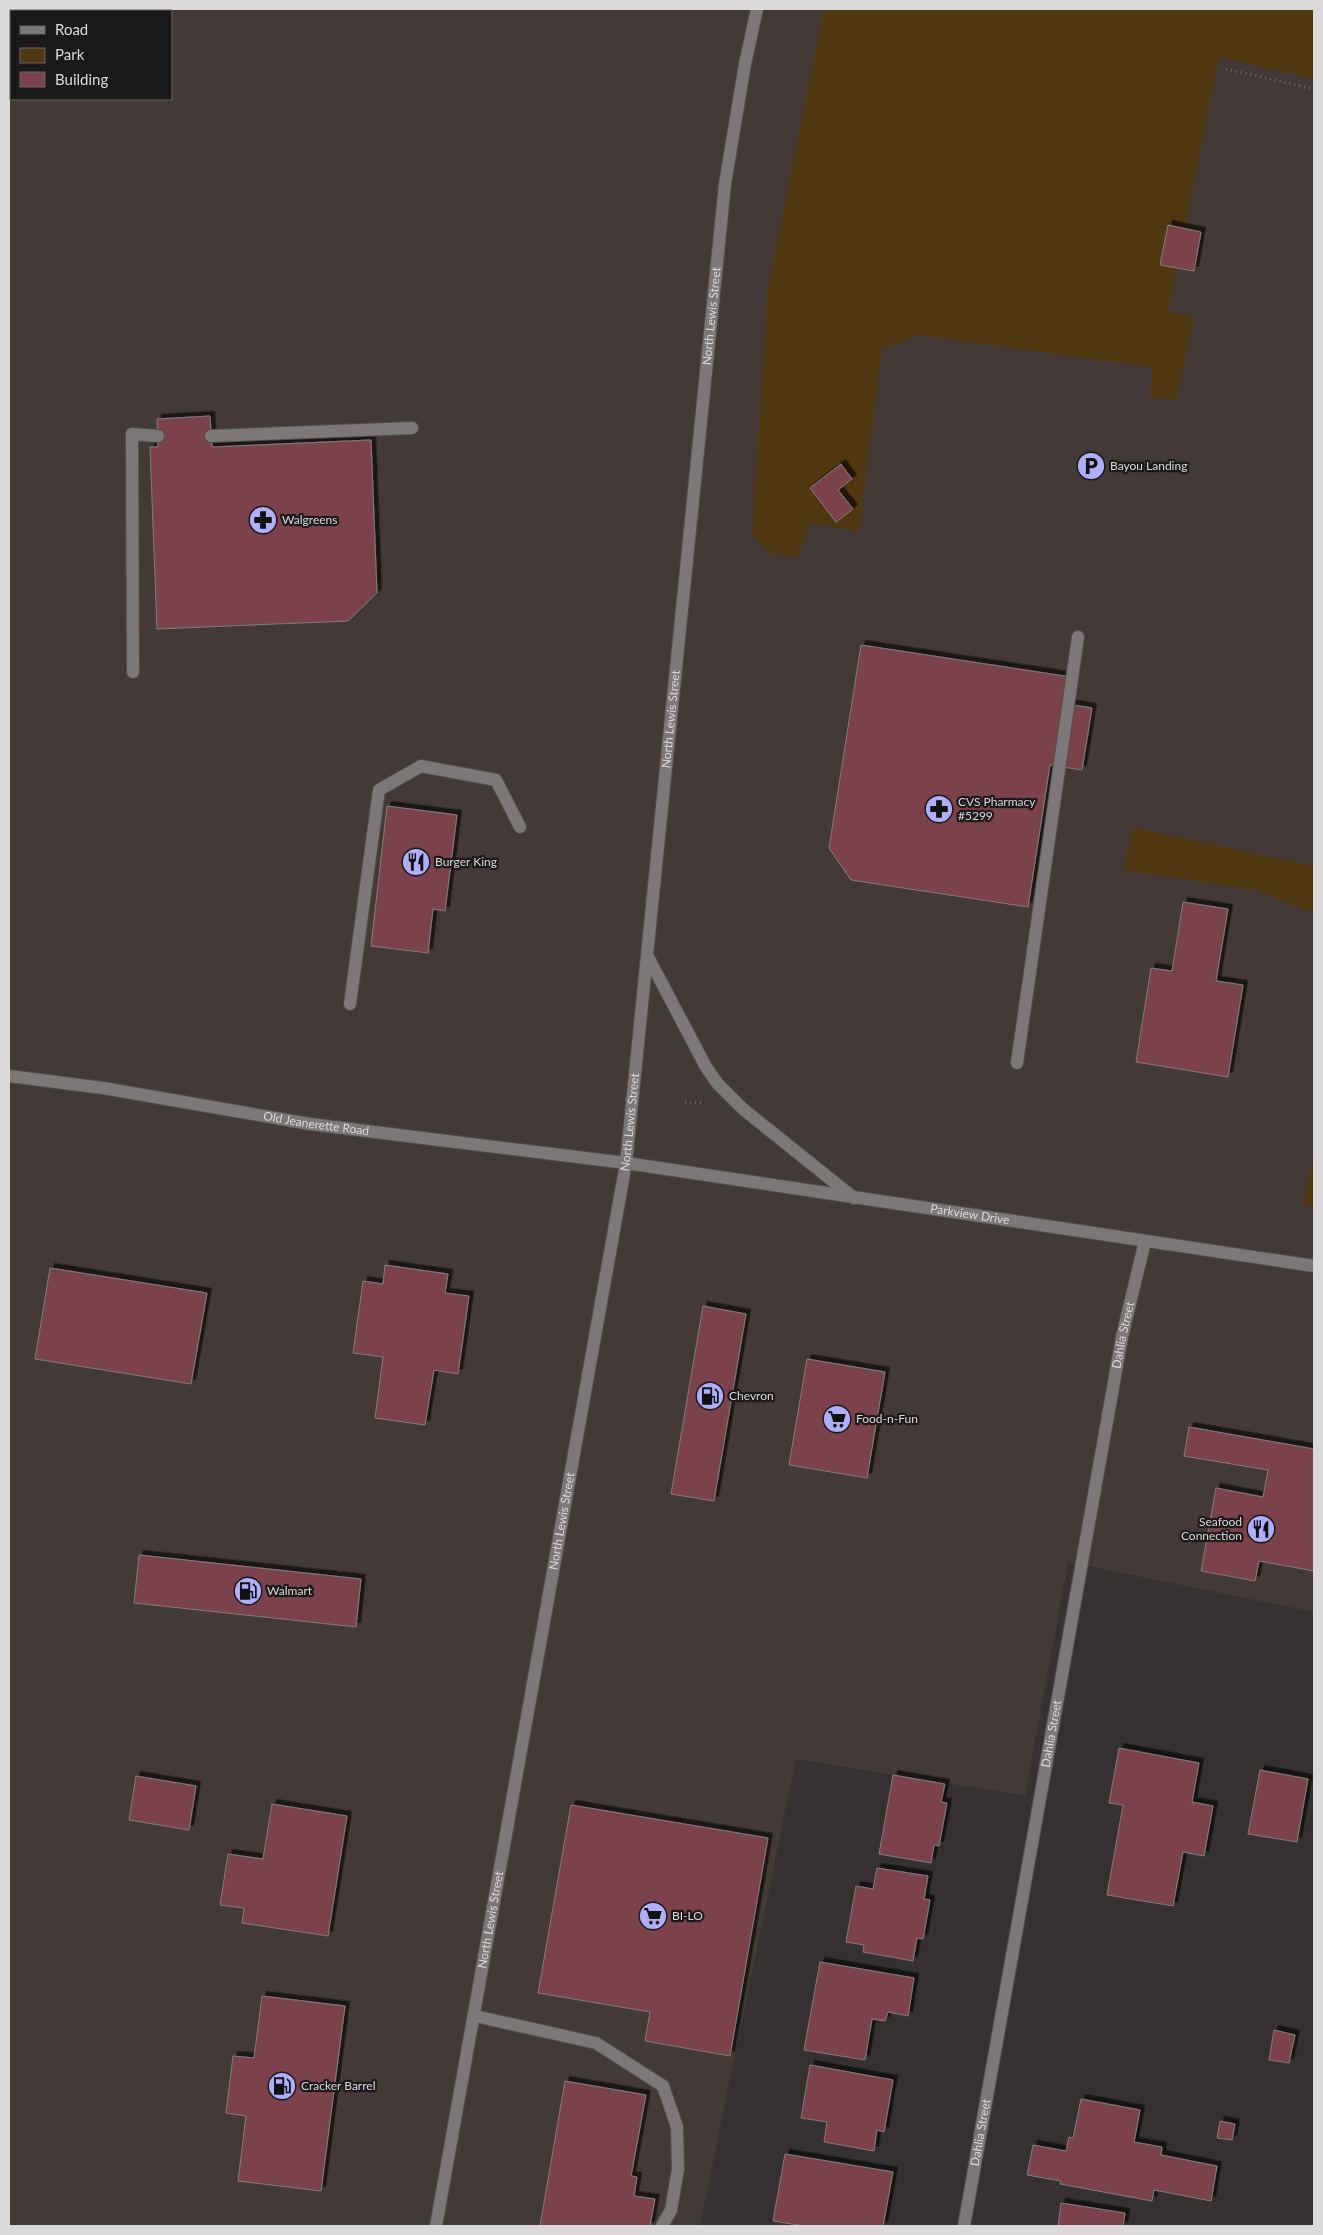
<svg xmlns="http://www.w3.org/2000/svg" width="1323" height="2235" font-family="Lato,sans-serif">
	<defs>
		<filter id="shadow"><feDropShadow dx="4.5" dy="-4.5" stdDeviation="0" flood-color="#0009"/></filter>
	</defs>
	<rect width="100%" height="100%" fill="#343130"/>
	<path fill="#433937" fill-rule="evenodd" d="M9 9H1314V1612L1068 1562 1025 1796 796 1759 700 2226H9ZM11 11H171V99H11Z"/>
	<path fill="#4f3711" d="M824 9H1314V79L1219 57 1168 312 1194 317 1177 400 1150 398 1153 367 917 335 882 350 859 532 810 522 798 558 768 552 752 534 768 288Z
		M1133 827 1314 866V914L1256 890 1123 870Z
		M1314 1153V1207L1303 1204Z"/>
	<path fill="#7c434c" stroke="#817d7e" filter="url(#shadow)" d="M1168 225 1201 232 1194 271 1160 265Z
		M210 416 212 447 371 440 377 593 348 621 157 629 150 447H158L157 419Z
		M841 464 852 479 838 490 853 509 836 522 810 488Z
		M861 645 1071 677 1067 704 1092 708 1082 770 1050 765 1028 907 851 880 829 848Z
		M387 806 457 815 445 911 433 909 428 953 371 946Z
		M1183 902 1228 909 1216 981 1243 985 1228 1077 1136 1062 1151 968 1172 971Z
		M385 1265 448 1274 445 1293 469 1296 458 1374 434 1370 425 1425 375 1418 383 1357 353 1353 363 1281 383 1284Z
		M50 1268 207 1293 191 1384 35 1359Z
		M703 1306 746 1314 714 1501 671 1494Z
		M807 1359 885 1372 867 1478 789 1465Z
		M1189 1427 1314 1449V1571L1259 1561 1255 1581 1201 1571 1216 1488 1263 1497 1268 1470 1184 1456Z
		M139 1555 361 1579 356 1627 134 1603Z
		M1119 1748 1199 1763 1192 1802 1213 1806 1204 1856 1183 1852 1173 1906 1107 1895 1123 1805 1109 1803Z
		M1260 1770 1308 1779 1297 1842 1248 1834Z
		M893 1775 945 1784 941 1802 947 1803 939 1846 934 1845 931 1863 879 1854Z
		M136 1776 196 1786 189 1830 129 1820Z
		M272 1804 347 1816 328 1936 242 1923 244 1908 220 1905 228 1854 263 1859Z
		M571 1805 768 1838 730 2056 645 2041 650 2012 538 1993Z
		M877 1868 928 1876 924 1899 930 1900 923 1939 917 1938 913 1961 863 1952 864 1945 846 1942 856 1886 873 1889Z
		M820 1962 914 1978 908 2016 888 2012 885 2021 872 2019 865 2060 804 2050Z
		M262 1996 345 2006 321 2191 238 2181 246 2116 226 2113 233 2056 254 2058Z
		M1274 2030 1295 2035 1289 2063 1269 2060Z
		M810 2065 893 2080 884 2132 877 2130 874 2151 824 2142 827 2122 801 2118Z
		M565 2081 646 2095 631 2176 637 2177 634 2196 655 2199 650 2226H540Z
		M1081 2099 1140 2110 1134 2142 1162 2147 1161 2155 1217 2166 1211 2201 1154 2190 1152 2201 1060 2184 1061 2181 1027 2175 1033 2145 1066 2151 1069 2137 1073 2138Z
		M1220 2121 1235 2124 1232 2140 1217 2138Z
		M785 2154 893 2172 883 2226H804L773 2221Z
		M1061 2203 1125 2213 1123 2226H1058Z"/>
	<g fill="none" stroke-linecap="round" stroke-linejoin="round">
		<defs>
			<path id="service" d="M211 436 412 428
				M133 672 132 434 158 436
				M350 1004 379 790 421 766 496 780 520 827
				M1017 1063 1078 637"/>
			<g id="minor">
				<path d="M475 2016 596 2043 663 2086 677 2127 678 2169 671 2210 662 2226"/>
				<path id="s1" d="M964 2226 1122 1337 1145 1241"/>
			</g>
			<g id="secondary">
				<path d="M647 955 706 1067 717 1083 743 1109 854 1198"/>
				<path id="s2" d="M9 1076 103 1088 310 1124 626 1163 1314 1266"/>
				<path id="s3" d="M436 2226 626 1163 725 184 745 64 757 9"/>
			</g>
		</defs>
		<use href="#service" stroke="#514f4e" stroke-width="14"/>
		<use href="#minor" stroke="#514f4e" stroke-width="14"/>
		<use href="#secondary" stroke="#514f4e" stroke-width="14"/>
		<path stroke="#6d6b6a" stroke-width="3" stroke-dasharray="1 4" stroke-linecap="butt" d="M1226 69 1314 89
			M685 1102 701 1103"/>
		<use href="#service" stroke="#7c7877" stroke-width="12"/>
		<use href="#minor" stroke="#7c7877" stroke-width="12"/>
		<use href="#secondary" stroke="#7c7877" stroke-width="12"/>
	</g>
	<defs>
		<symbol id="parking-disc" viewBox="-11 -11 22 22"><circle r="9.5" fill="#afaefa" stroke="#1b1919"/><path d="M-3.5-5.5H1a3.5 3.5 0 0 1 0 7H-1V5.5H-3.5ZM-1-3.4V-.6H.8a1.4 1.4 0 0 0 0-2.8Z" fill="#111"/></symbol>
		<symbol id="pharmacy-disc" viewBox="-11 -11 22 22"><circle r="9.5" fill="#afaefa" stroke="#1b1919"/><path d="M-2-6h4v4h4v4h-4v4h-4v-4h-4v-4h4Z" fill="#111"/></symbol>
		<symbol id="restaurant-disc" viewBox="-11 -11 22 22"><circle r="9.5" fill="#afaefa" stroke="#1b1919"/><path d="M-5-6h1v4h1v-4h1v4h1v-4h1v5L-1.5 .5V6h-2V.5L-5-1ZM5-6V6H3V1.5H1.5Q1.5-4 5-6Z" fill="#111"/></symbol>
		<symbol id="fuel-disc" viewBox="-11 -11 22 22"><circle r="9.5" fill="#afaefa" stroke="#1b1919"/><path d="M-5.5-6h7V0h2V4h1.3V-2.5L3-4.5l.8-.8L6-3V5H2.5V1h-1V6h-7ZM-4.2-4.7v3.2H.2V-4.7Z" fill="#111"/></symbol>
		<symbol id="supermarket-disc" viewBox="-11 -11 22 22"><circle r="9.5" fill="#afaefa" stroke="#1b1919"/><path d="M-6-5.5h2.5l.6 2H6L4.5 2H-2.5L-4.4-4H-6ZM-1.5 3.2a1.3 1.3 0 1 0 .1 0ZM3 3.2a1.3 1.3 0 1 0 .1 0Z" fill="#111"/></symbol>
	</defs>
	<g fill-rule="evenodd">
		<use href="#parking-disc" x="1075" y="450" width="32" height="32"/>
		<use href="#pharmacy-disc" x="247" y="504" width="32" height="32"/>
		<use href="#pharmacy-disc" x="923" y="793" width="32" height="32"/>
		<use href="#restaurant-disc" x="400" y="846" width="32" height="32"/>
		<use href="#fuel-disc" x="694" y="1380" width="32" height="32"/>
		<use href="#supermarket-disc" x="821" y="1403" width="32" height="32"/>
		<use href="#restaurant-disc" x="1245" y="1513" width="32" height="32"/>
		<use href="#fuel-disc" x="232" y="1575" width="32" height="32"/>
		<use href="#supermarket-disc" x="637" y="1900" width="32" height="32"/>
		<use href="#fuel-disc" x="266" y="2070" width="32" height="32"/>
	</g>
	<g text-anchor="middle" stroke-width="4.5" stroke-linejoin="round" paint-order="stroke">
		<g font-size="12" fill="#dbd9d9" stroke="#1b1919">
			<text dy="4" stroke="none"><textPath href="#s3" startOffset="1931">North Lewis Street</textPath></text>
			<text dy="4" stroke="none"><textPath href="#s3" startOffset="1526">North Lewis Street</textPath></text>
			<text dy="4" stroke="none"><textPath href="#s3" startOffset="1121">North Lewis Street</textPath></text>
			<text dy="4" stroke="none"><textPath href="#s2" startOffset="311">Old Jeanerette Road</textPath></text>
			<text dy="4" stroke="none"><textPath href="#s2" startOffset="971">Parkview Drive</textPath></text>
			<text dy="4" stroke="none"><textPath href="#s1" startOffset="905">Dahlia Street</textPath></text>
			<text dy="4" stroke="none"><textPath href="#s3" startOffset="716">North Lewis Street</textPath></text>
			<text dy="4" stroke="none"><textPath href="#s1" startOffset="500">Dahlia Street</textPath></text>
			<text dy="4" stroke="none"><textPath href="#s3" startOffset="311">North Lewis Street</textPath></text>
			<text dy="4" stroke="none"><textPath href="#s1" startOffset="95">Dahlia Street</textPath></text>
		</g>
		<g font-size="12" fill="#dbd9d9" stroke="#1b1919" text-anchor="start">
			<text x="1110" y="470">Bayou Landing</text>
			<text x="282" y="524">Walgreens</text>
			<text x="958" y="806">CVS Pharmacy<tspan x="958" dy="14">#5299</tspan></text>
			<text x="435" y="866">Burger King</text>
			<text x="729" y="1400">Chevron</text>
			<text x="856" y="1423">Food-n-Fun</text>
			<text x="1242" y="1526" text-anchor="end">Seafood<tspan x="1242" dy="14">Connection</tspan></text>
			<text x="267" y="1595">Walmart</text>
			<text x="672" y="1920">BI-LO</text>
			<text x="301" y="2090">Cracker Barrel</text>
		</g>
	</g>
	<rect width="1323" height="2235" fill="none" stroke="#dbd9d9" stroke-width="20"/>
	<rect x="10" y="10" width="162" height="90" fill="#1b1919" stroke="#686666"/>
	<rect x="20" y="26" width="25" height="8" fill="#7c7877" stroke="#686666"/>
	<text x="55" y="35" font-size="15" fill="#dbd9d9">Road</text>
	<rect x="20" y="48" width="25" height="15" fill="#4f3711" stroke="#686666"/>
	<text x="55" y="60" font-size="15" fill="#dbd9d9">Park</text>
	<rect x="20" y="72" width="25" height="15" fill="#7c434c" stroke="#686666"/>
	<text x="55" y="85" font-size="15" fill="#dbd9d9">Building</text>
</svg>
